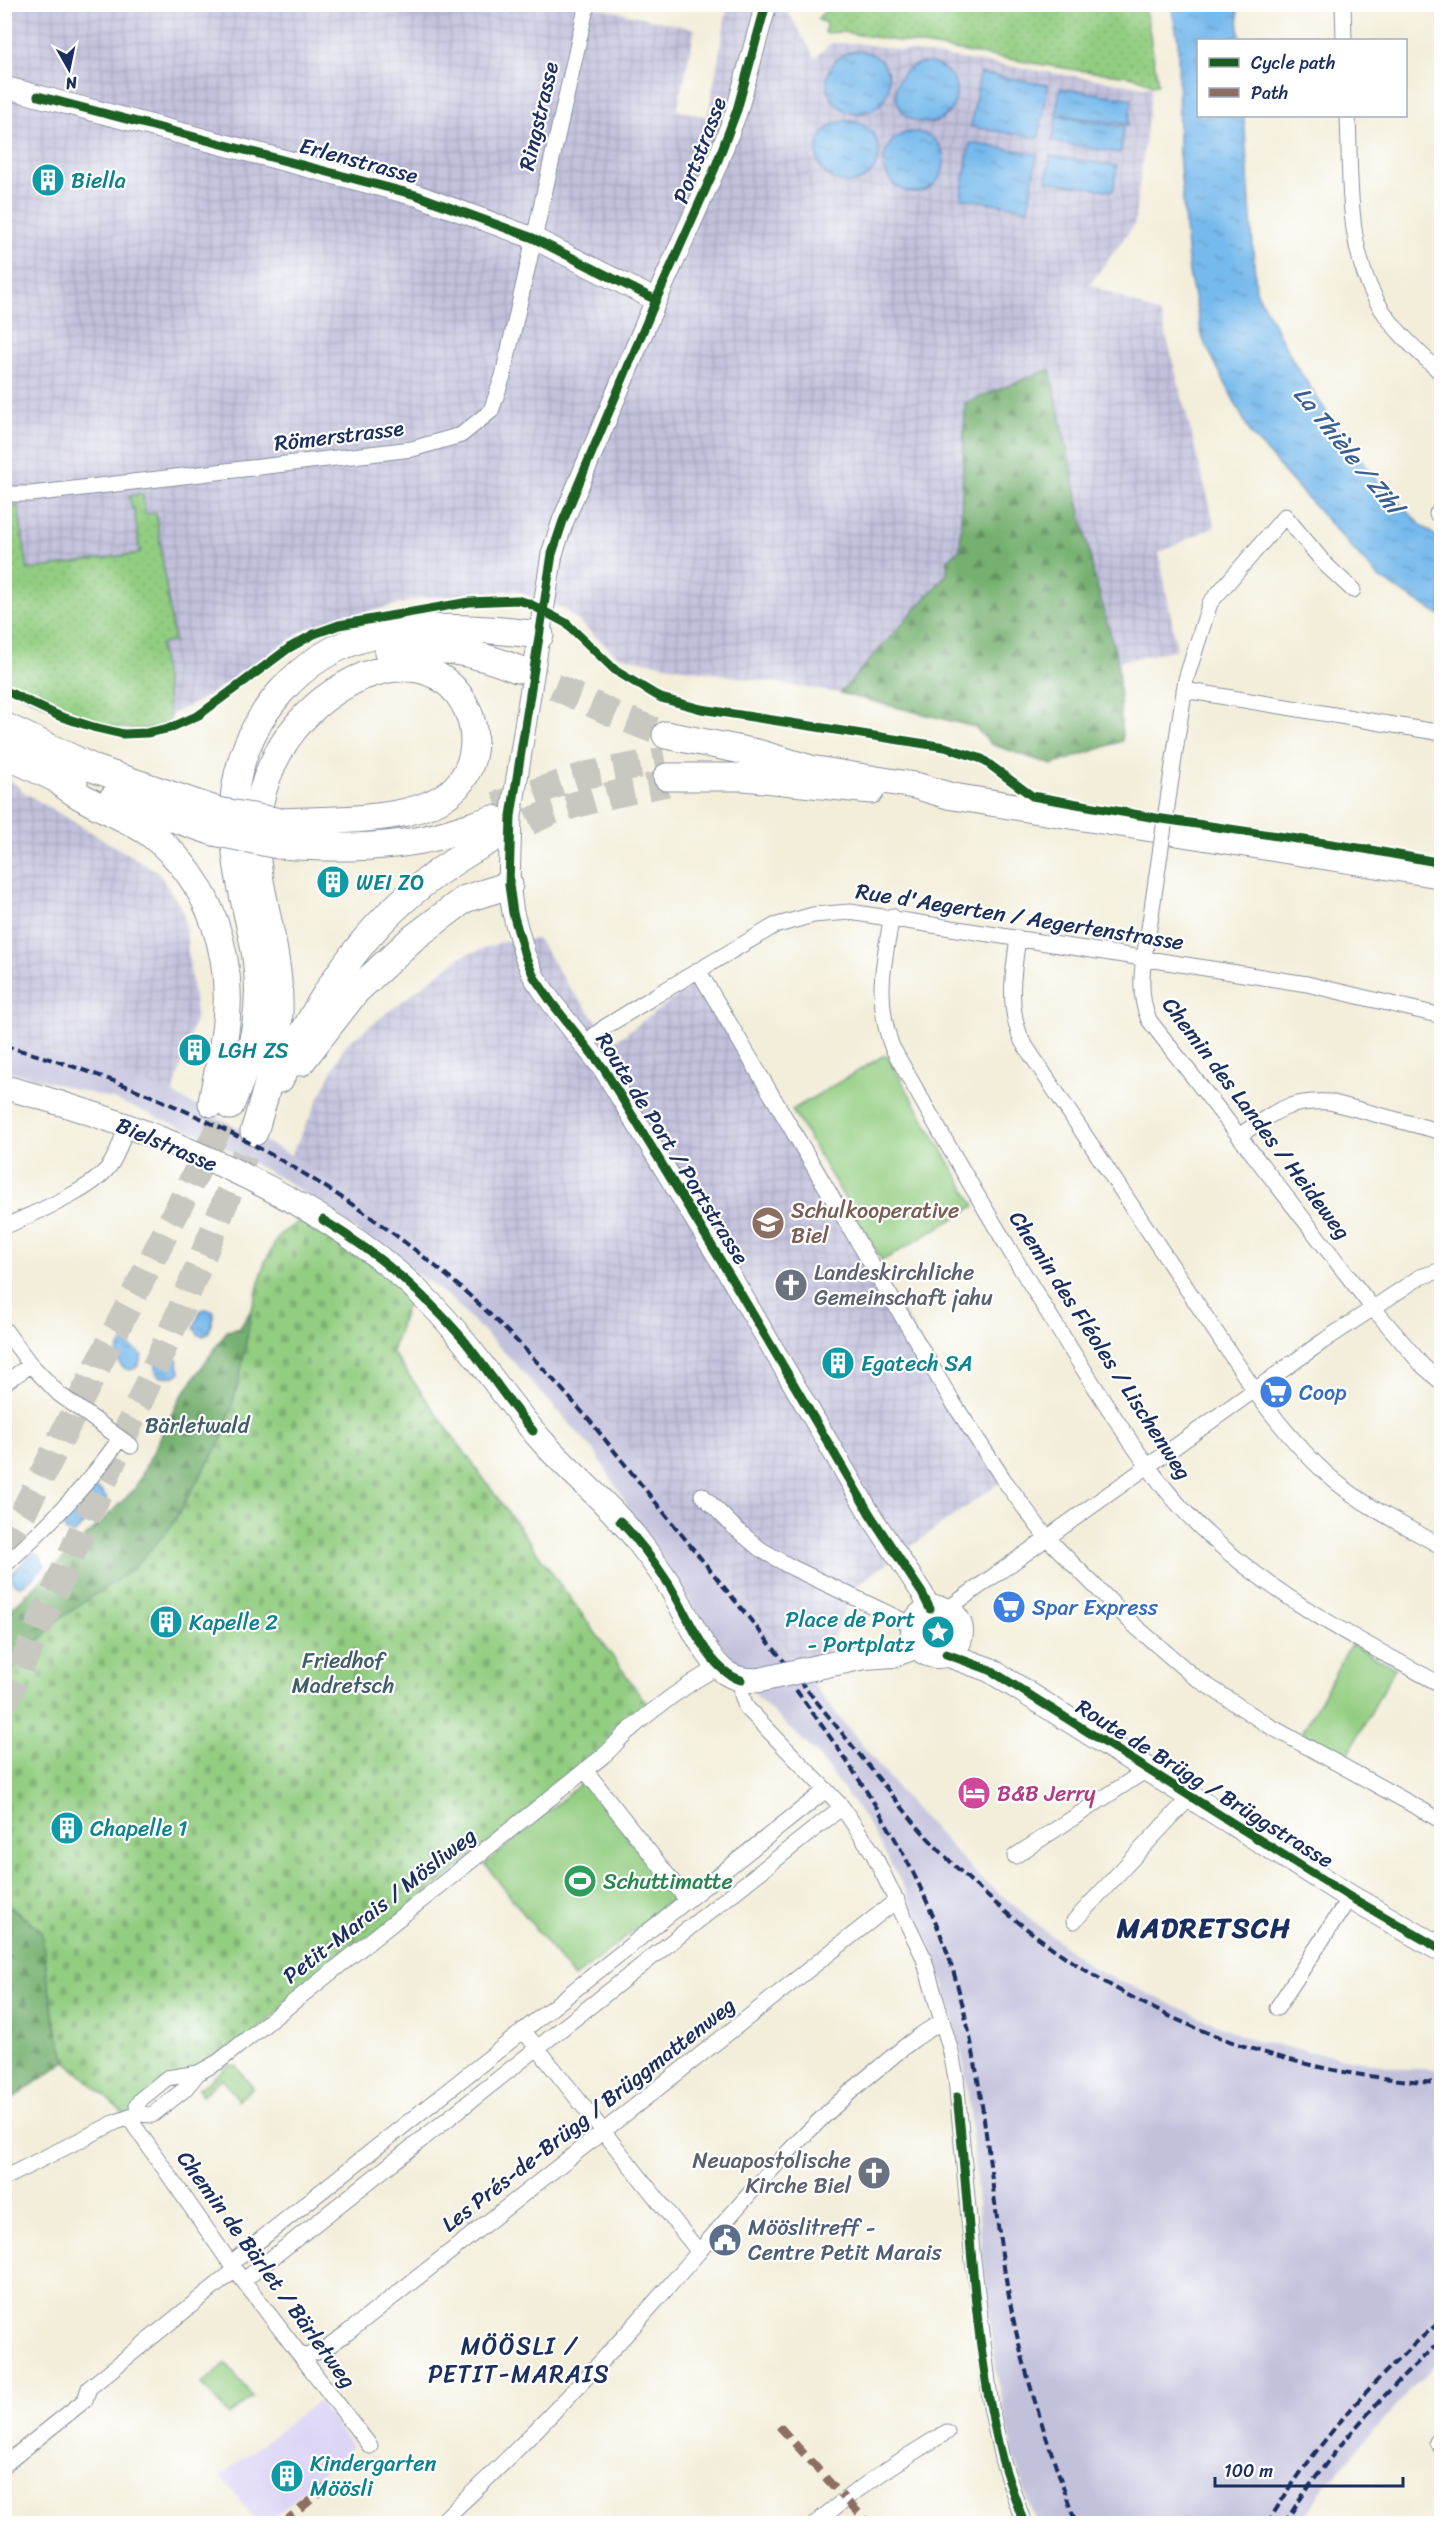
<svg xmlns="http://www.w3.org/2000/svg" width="1446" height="2528" font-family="Sriracha,sans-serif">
	<defs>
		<pattern id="industrial-grid" width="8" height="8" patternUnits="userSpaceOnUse" patternTransform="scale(1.5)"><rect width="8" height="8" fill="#c2c1dc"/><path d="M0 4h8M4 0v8" fill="none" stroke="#a6a6bf"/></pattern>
		<pattern id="grass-dots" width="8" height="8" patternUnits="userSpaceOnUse" patternTransform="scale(1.5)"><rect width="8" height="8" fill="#93cd81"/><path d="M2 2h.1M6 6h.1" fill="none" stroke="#7eb072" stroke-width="1.8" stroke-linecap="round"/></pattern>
		<pattern id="forest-firs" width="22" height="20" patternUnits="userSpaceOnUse" patternTransform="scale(1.5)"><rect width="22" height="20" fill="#76b06f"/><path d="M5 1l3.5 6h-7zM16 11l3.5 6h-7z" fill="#60905e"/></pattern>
		<pattern id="cemetery-stones" width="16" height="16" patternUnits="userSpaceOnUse" patternTransform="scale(1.5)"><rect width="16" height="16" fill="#93cd81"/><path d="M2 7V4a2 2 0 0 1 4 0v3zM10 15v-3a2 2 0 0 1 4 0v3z" fill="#7eb072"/></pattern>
		<pattern id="water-ripples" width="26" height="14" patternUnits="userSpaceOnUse" patternTransform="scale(1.5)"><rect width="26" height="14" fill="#76b9ec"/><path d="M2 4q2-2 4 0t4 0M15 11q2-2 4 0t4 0" fill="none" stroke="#6097c2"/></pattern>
	</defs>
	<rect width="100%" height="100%" fill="#fff"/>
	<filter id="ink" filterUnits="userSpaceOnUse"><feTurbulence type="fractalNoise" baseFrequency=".0167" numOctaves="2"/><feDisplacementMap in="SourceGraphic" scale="12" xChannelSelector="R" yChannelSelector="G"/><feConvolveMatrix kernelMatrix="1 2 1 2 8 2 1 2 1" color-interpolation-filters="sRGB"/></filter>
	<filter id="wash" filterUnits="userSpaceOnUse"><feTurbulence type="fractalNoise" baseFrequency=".008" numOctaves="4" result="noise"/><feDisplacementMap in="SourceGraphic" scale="24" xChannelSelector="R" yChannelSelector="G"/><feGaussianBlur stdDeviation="1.35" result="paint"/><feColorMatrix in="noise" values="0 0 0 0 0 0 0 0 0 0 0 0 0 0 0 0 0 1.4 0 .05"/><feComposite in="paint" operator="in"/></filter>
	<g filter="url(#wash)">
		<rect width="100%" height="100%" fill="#f3eeda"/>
		<path fill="#ddd5f6" d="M318 2401 352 2446 268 2523H258L220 2476Z"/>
		<path fill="url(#industrial-grid)" d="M582 4 695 29 677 110 708 117 728 5H772L789 13 815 58 831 43H855L1152 88 1134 225 1090 284 1161 315 1215 526 1159 553 1177 649 1118 662 1094 575 1049 369 965 403 960 549 947 561V574L840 693 699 671 618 656 564 609 515 590 422 598 309 627 209 695 163 719 5 609 4 5Z
			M4 774 25 793 158 872 183 911 196 1015 173 1094 5 1038Z
			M538 939 569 987 614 1042 691 986 698 970 1004 1480 854 1587 814 1685 671 1512 630 1451 586 1398 380 1214 291 1155 345 1045 460 957 502 942Z"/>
		<path fill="#c2c1dc" d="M4 1038 173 1094 291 1155 380 1214 502 1308 586 1398 630 1451 671 1512 907 1800 981 1879 1093 1969 1254 2041 1403 2069H1441V2360L1419 2380 1320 2492 1303 2523H1036L1015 2462 997 2375 982 2253 970 2110 963 2059 951 2010 932 1949 905 1889 867 1822 818 1755 760 1700 661 1561 595 1452 508 1356 448 1296 289 1183 205 1137 116 1100 5 1070Z"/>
		<path fill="url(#grass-dots)" stroke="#577e70" stroke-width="1.5" d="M833 4 1145 5 1158 84 1152 85 1139 78 1123 75 1076 70 842 32 825 33 826 23 817 19Z
			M143 494 145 514 156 513 174 642 160 644 171 725C115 740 54 710 5 686V506H18L28 570 140 553 134 509H132L129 496Z"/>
		<path fill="url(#forest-firs)" stroke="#487066" stroke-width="1.5" d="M1050 369 1094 575 1118 662 1122 741 1052 765 991 744 975 727 840 693 947 574V561L960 549 965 403Z
			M252 1309 239 1382 222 1439 170 1528 135 1567 57 1621 5 1679V1615L134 1490 179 1400 227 1331 240 1328Z
			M4 1903 41 1930 54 2019 66 2061 5 2104Z"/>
		<path fill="url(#cemetery-stones)" stroke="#577e70" stroke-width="1.5" d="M310 1214 410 1294 392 1352 652 1711 218 2062 182 2075 129 2118 66 2061 54 2019 41 1930 5 1903V1679L57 1621 135 1567 170 1528 222 1439 239 1382 252 1309 265 1262 279 1235Z"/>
		<path fill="#93cd81" stroke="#577e70" stroke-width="1.5" d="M883 1056H887L975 1206 882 1261 792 1110Z
			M1351 1644 1395 1668 1346 1758 1341 1759 1303 1739 1302 1733Z
			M584 1781 675 1898 574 1978 485 1864Z
			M229 2065 236 2066 253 2088 237 2101V2098L222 2078 202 2095 199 2089Z
			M226 2363 253 2397 229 2415 202 2384Z"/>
		<path fill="url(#water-ripples)" stroke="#4874a5" stroke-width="1.5" d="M1171 5H1237L1240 40H1198V116H1244L1256 291 1296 366 1341 434 1380 484 1421 525 1441 540V616L1379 578 1299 489 1251 434 1203 339 1189 273 1179 153 1178 39Z
			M827 82a31 31 0 1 1 62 0a31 31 0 1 1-62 0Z
			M896 93a30 30 0 1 1 60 0a30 30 0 1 1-60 0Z
			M980 73 1048 85 1039 138 971 127Z
			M1060 88 1132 99 1128 125 1056 114Z
			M1057 116 1124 127 1120 153 1052 142Z
			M817 152a31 31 0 1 1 62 0a31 31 0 1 1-62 0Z
			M884 162a30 30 0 1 1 60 0a30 30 0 1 1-60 0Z
			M970 143 1037 154 1028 209 961 198Z
			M1050 156 1117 166 1113 191 1047 181Z
			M206 1309 214 1312 209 1332 204 1336 198 1334 194 1328 201 1310Z
			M125 1343 142 1355C139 1373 123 1375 117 1358 116 1354 119 1348 121 1344Z
			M172 1356 177 1359 180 1372 175 1376 160 1377 156 1372V1361Z
			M92 1488 99 1489 107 1499 73 1535 66 1532 62 1523Z
			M31 1554 39 1555 45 1566 25 1584 19 1586 13 1583 10 1576Z"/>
	</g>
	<g filter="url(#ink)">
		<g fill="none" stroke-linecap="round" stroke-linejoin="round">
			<path stroke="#c8c8c1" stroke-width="27" stroke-dasharray="27 14" stroke-linecap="butt" d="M517 669 618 716 666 735
				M496 805 586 775 665 760
				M492 839 553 811 607 796 667 783
				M4 1550 230 1106
				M4 1705 181 1309 254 1132"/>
			<defs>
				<path id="minor" d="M1343 4 1344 40
					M1348 116C1351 183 1345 260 1387 317 1402 338 1423 356 1442 374
					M4 494H31L412 449 461 435 491 411 503 376 587 4
					M1437 514 1442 510
					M1184 690 1442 733
					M1176 745 1186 679 1210 603 1285 516 1325 564 1353 590
					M892 916C883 964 875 1000 892 1047 953 1156 1017 1265 1084 1370 1123 1430 1159 1492 1213 1539 1281 1600 1361 1642 1442 1685
					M1150 922C1145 955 1135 988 1149 1020L1368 1302 1422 1365 1442 1383
					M1018 938C1013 973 1007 1006 1022 1041L1259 1397C1282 1428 1306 1457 1336 1482 1368 1508 1406 1526 1442 1547
					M698 970 952 1401 1004 1480 1046 1537 1135 1626 1193 1676 1266 1724 1442 1821
					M585 1043 605 1027 655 996 774 926 813 915 850 912 1307 984 1442 1016
					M1240 1135C1275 1112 1286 1100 1330 1102L1442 1132
					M4 1227C33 1213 87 1193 107 1169 117 1158 121 1140 127 1126
					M4 1329 31 1365 59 1394 131 1446
					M4 1383 31 1365
					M702 1495 734 1527 760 1549 791 1567 914 1626
					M4 1566C44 1529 90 1484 120 1438
					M949 1611 953 1605 1322 1342 1420 1277 1442 1270
					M741 1680 742 1695 746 1707 842 1807 873 1853 923 1956 950 2048 956 2078 972 2252 991 2407 1002 2459 1024 2524
					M585 1770 687 1900
					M1015 1856 1148 1769
					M1074 1921 1191 1796
					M1277 2008 1350 1897
					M523 2030 699 2252
					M138 2114 137 2105 141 2099 167 2078 198 2073 218 2062 603 1756C612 1749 618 1740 626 1733 654 1708 686 1685 719 1666
					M129 2118 235 2270 370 2446
					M4 2178 116 2122 138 2114 152 2115 185 2089 198 2073
					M231 2263 826 1790
					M244 2280 842 1807
					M303 2357 323 2350 347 2333 897 1900
					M1442 2437 1437 2442 1442 2448
					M4 2465 85 2400 89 2388 235 2270
					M439 2524C531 2440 615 2349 696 2255 753 2189 811 2122 880 2067 900 2050 919 2034 942 2022
					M815 2524C856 2488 901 2459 947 2432"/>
				<path id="secondary" d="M766 4 737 110 715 168 656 300 563 521 552 554 511 816 509 885 513 913 525 956 534 977 552 1003 604 1069 732 1279 871 1516 922 1593 930 1609
					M4 87 416 195 533 238 656 300"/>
				<path id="primary" d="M4 1087C145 1125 325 1196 428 1301 470 1343 501 1395 541 1440 574 1477 615 1508 644 1549 653 1561 662 1573 670 1586 683 1608 706 1659 726 1673 737 1680 748 1681 760 1680
					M913 1632a24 24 0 1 1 48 0a24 24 0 1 1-48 0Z
					M946 1654 990 1670 1350 1897 1442 1950
					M808 1669 865 1657 893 1655 918 1646"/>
				<path id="trunk" d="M807 768 917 786 950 796 1442 875"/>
				<path id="motorway" d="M388 653C433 643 475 652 517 669
					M4 726 95 769 218 811
					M666 735 757 753 807 768
					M4 754 57 779 74 782
					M667 777H744L871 790
					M57 779C84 804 122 813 152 835 211 881 235 957 225 1031 222 1055 216 1079 212 1103
					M113 798 214 832
					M278 845C326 848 374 849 422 840 446 835 470 826 493 819
					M301 1062 356 991 412 939 465 899 509 885
					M280 1079C332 971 383 897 492 839
					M230 1106C252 1055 264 1013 256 957 250 918 237 880 235 840 234 824 233 806 235 790 246 718 299 653 372 636 426 624 485 628 540 635
					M254 1132C267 1089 280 1048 279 1003 279 958 265 914 258 869 248 805 272 741 323 700 348 681 378 666 410 668 464 671 492 739 461 781 430 825 332 819 281 822"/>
			</defs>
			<use href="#minor" stroke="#878e9c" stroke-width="17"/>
			<use href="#secondary" stroke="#878e9c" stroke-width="23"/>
			<use href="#primary" stroke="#878e9c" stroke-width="26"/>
			<use href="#trunk" stroke="#878e9c" stroke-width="28"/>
			<use href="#motorway" stroke="#878e9c" stroke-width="29"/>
			<use href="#minor" stroke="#fff" stroke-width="15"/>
			<use href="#secondary" stroke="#fff" stroke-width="21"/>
			<use href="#primary" stroke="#fff" stroke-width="24"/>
			<use href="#trunk" stroke="#fff" stroke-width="26"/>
			<use href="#motorway" stroke="#fff" stroke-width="27"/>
			<path stroke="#1b2f5e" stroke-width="4" stroke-dasharray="9 4.5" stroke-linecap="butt" d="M4 1046C169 1089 333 1176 461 1288 508 1329 549 1374 590 1421L917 1826C1052 1978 1236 2074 1442 2083
				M796 1690C856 1771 912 1854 946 1949 986 2064 988 2184 1010 2302 1024 2378 1051 2451 1076 2524
				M1267 2524C1314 2446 1372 2379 1442 2320
				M1284 2524C1328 2454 1381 2395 1442 2340"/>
			<defs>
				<path id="minor-bridge" d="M1150 922 1176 745"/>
				<path id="primary-bridge" d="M760 1680 808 1669"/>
				<path id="motorway-bridge" d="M218 811 281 822
					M214 832 278 845"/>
			</defs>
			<use href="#minor-bridge" stroke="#878e9c" stroke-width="17" stroke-linecap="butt"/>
			<use href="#primary-bridge" stroke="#878e9c" stroke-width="26" stroke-linecap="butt"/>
			<use href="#motorway-bridge" stroke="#878e9c" stroke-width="29" stroke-linecap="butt"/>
			<use href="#minor-bridge" stroke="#fff" stroke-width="15"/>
			<use href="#primary-bridge" stroke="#fff" stroke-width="24"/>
			<use href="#motorway-bridge" stroke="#fff" stroke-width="27"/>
			<path stroke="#8d6e63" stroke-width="8" stroke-dasharray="15 8" stroke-linecap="butt" d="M779 2426 844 2498
				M848 2502 870 2524
				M282 2524 335 2480"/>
			<defs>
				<path id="cycleway" d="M766 4 737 110 715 168 656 300 563 521 552 554 511 816 509 885 513 913 525 956 534 977 552 1003 604 1069 732 1279 871 1516 922 1593 930 1609
					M38 96 416 195 533 238 656 300
					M4 690 59 716 93 727 123 734 147 733 170 728 199 715 289 648 314 634 339 625 469 602 517 600 528 603 566 623 616 671 661 698 701 709 945 747 982 759 1032 796 1156 818 1365 849 1442 863
					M323 1220C376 1252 422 1291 463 1339 487 1369 508 1402 533 1431
					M620 1521C638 1540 654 1561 668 1583 687 1612 706 1669 741 1680
					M946 1654 990 1670 1350 1897 1442 1950
					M957 2097C971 2216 972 2342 1002 2459 1008 2481 1017 2502 1024 2524"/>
			</defs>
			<use href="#cycleway" stroke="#fff" stroke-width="13"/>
			<use href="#cycleway" stroke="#1b5e20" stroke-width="9"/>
		</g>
	</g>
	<defs>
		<symbol id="building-disc" viewBox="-11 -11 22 22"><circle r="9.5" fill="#0f9aa8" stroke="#fff"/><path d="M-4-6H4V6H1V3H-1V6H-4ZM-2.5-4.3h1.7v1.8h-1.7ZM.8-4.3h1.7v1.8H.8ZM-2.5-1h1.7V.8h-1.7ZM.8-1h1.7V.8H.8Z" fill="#fff"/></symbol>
		<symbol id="school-disc" viewBox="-11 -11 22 22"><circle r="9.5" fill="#8d6e63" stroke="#fff"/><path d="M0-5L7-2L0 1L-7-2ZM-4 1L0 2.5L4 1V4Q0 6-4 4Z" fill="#fff"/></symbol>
		<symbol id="church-disc" viewBox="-11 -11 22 22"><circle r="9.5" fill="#6b7280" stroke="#fff"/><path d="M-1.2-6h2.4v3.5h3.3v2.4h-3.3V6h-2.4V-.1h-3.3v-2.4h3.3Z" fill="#fff"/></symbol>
		<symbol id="supermarket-disc" viewBox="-11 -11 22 22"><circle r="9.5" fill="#3f7fe0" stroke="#fff"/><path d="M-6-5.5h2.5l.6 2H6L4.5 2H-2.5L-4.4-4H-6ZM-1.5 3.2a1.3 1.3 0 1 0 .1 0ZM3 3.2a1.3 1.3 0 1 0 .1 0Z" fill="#fff"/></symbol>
		<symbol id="sight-disc" viewBox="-11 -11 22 22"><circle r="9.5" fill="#0f9aa8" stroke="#fff"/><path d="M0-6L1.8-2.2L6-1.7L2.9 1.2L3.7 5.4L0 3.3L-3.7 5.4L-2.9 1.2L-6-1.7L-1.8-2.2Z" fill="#fff"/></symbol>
		<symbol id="hotel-disc" viewBox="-11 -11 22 22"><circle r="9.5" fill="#d1479c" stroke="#fff"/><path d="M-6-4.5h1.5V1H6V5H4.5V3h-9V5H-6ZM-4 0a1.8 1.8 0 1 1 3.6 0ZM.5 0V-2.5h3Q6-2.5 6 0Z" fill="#fff"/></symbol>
		<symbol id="stadium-disc" viewBox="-11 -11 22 22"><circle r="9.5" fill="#2e9e5b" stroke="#fff"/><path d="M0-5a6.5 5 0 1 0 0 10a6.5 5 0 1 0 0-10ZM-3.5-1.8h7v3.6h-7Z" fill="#fff"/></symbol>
		<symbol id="civic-disc" viewBox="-11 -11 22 22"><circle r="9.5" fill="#5c6f8a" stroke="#fff"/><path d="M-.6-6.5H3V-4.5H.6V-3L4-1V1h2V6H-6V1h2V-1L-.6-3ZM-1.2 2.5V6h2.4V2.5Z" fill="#fff"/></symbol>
	</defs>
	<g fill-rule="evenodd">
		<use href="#building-disc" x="29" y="161" width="38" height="38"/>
		<use href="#building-disc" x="314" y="863" width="38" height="38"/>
		<use href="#building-disc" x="176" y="1031" width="38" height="38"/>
		<use href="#school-disc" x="749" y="1204" width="38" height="38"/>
		<use href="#church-disc" x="772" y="1266" width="38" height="38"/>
		<use href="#building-disc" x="819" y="1344" width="38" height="38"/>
		<use href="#supermarket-disc" x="1257" y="1373" width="38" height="38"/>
		<use href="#supermarket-disc" x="990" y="1588" width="38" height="38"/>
		<use href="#building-disc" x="147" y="1603" width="38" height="38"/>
		<use href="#sight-disc" x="919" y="1613" width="38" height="38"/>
		<use href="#hotel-disc" x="955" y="1774" width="38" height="38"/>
		<use href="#building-disc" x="48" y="1809" width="38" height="38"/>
		<use href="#stadium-disc" x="561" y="1862" width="38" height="38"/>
		<use href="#church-disc" x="855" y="2154" width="38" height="38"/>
		<use href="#civic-disc" x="706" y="2221" width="38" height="38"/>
		<use href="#building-disc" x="268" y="2457" width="38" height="38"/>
	</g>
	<g text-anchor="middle" stroke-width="4.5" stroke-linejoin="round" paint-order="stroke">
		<g font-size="22" fill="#1b2f5e" stroke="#fff">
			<text transform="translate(538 116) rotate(-77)" y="8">Ringstrasse</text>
			<text transform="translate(699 150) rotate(-69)" y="8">Portstrasse</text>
			<text transform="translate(359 160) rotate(15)" y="8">Erlenstrasse</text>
			<text transform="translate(339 435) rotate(-7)" y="8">Römerstrasse</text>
			<text transform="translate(1020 916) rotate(9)" y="8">Rue d'Aegerten / Aegertenstrasse</text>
			<text transform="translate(1257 1118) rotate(53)" y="8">Chemin des Landes / Heideweg</text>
			<text transform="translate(167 1144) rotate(23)" y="8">Bielstrasse</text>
			<text transform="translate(673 1148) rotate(58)" y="8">Route de Port / Portstrasse</text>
			<text transform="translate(1101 1345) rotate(57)" y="8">Chemin des Fléoles / Lischenweg</text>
			<text transform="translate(1205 1783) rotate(32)" y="8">Route de Brügg / Brüggstrasse</text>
			<text transform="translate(379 1905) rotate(-38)" y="8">Petit-Marais / Mösliweg</text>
			<text transform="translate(588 2114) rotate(-38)" y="8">Les Prés-de-Brügg / Brüggmattenweg</text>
			<text transform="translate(267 2269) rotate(54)" y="8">Chemin de Bärlet / Bärletweg</text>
		</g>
		<g font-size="22" fill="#0d838f" stroke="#fff" text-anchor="start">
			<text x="71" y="188">Biella</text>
			<text x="356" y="890">WEI ZO</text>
			<text x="218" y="1058">LGH ZS</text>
			<text x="861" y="1371">Egatech SA</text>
			<text x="915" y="1627" text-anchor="end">Place de Port<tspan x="915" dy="25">- Portplatz</tspan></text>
			<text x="189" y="1630">Kapelle 2</text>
			<text x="90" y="1836">Chapelle 1</text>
			<text x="310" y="2471">Kindergarten<tspan x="310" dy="25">Möösli</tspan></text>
		</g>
		<g font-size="22" fill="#785e54" stroke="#fff" text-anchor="start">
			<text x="791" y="1218">Schulkooperative<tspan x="791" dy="25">Biel</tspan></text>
		</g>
		<g font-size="22" fill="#5b616d" stroke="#fff" text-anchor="start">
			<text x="814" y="1280">Landeskirchliche<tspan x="814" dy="25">Gemeinschaft jahu</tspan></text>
			<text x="851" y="2168" text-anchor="end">Neuapostolische<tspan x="851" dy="25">Kirche Biel</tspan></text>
		</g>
		<g font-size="22" fill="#366cbe" stroke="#fff" text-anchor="start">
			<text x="1299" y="1400">Coop</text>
			<text x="1032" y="1615">Spar Express</text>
		</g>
		<g font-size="22" fill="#3f5e68" stroke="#fff">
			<text x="197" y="1433">Bärletwald</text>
			<text x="343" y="1668">Friedhof<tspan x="343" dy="25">Madretsch</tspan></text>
		</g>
		<g font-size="22" fill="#b23c85" stroke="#fff" text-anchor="start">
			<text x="997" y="1801">B&amp;B Jerry</text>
		</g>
		<g font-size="22" fill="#27864d" stroke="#fff" text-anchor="start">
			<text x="603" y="1889">Schuttimatte</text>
		</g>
		<g font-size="22" fill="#4e5e75" stroke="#fff" text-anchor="start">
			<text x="748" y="2235">Mööslitreff -<tspan x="748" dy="25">Centre Petit Marais</tspan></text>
		</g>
		<g font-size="24" font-style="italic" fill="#3b5f90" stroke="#fff">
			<text transform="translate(1348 450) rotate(51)" y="8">La Thièle / Zihl</text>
		</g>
		<g font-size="24" letter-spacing="1.5" fill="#1b2f5e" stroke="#fff">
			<text x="519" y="2354">MÖÖSLI /<tspan x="519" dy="28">PETIT-MARAIS</tspan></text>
		</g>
		<g font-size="28" font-weight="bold" letter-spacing="1.5" fill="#1b2f5e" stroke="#fff">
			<text x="1204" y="1937">MADRETSCH</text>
		</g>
	</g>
	<rect width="1446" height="2528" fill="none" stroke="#fff" stroke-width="24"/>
	<rect x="1197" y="39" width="210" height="78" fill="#ffffff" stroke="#a4acbf" stroke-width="1.5"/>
	<rect x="1209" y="58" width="30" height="9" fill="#1b5e20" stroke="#a4acbf" stroke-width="1.5"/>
	<text x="1251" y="69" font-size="18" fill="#1b2f5e">Cycle path</text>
	<rect x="1209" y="88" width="30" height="9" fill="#8d6e63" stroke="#a4acbf" stroke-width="1.5"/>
	<text x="1251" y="99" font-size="18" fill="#1b2f5e">Path</text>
	<g transform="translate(69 69) rotate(171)" stroke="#ffffff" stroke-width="4.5" paint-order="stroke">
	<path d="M0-4.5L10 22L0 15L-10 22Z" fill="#1b2f5e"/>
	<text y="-9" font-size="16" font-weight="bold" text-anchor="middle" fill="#1b2f5e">N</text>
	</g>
	<path d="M1215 2477v9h188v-9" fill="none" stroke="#1b2f5e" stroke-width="3"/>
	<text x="1224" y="2477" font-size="18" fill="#1b2f5e" stroke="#ffffff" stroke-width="4.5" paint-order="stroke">100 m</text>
</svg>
